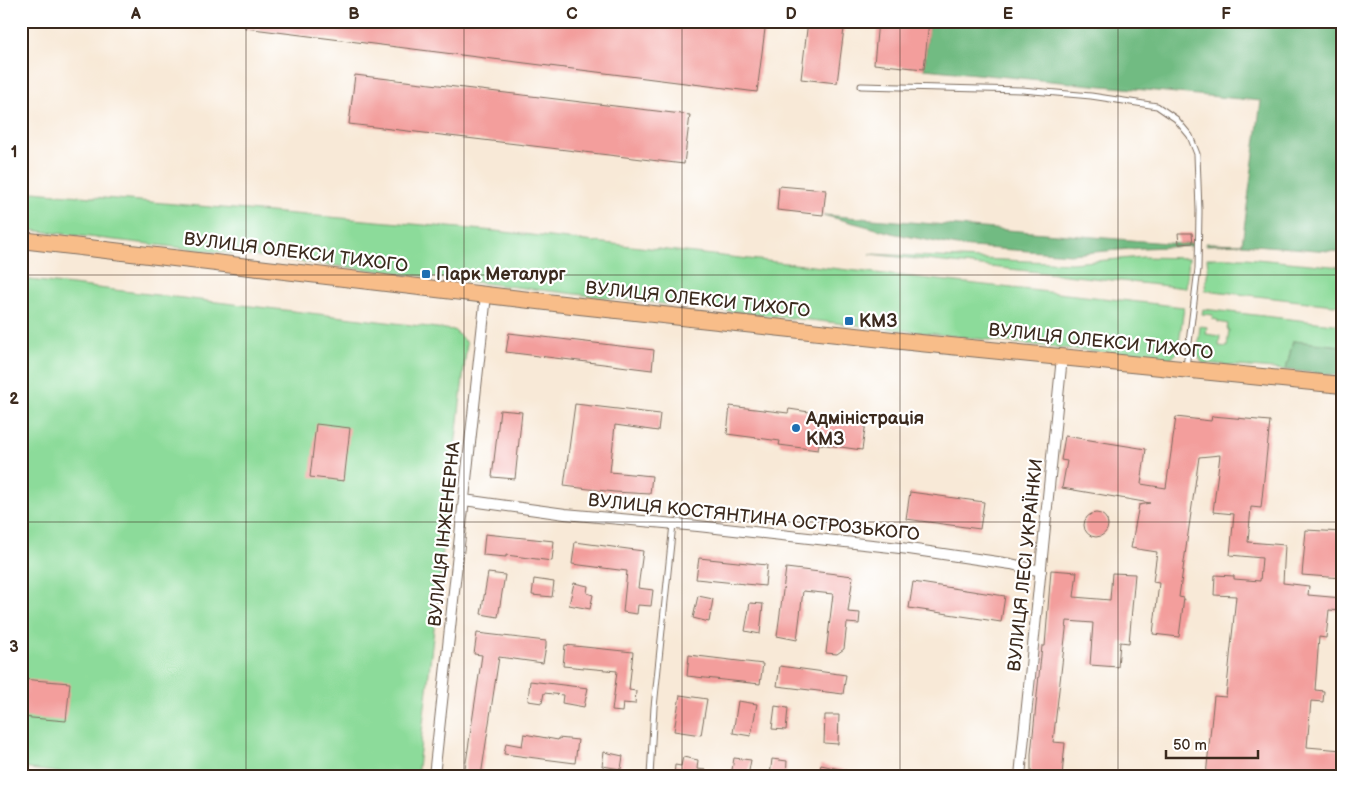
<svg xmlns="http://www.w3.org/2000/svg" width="1363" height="797" font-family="'Balsamiq Sans',sans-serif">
	<rect width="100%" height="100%" fill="#fff"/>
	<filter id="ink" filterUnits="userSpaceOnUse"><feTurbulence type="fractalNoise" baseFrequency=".02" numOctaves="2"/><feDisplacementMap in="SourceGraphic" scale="10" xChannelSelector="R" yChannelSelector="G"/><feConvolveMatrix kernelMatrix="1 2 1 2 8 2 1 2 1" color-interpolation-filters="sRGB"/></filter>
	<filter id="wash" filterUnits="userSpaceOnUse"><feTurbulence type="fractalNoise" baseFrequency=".0096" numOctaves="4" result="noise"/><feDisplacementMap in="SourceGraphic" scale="20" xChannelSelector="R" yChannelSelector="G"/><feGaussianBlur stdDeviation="1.12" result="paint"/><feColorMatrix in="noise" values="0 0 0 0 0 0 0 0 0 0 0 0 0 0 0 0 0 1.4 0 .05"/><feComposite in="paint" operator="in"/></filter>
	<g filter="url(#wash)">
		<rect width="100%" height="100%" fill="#f8e9d7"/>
		<path fill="#8cdb9a" stroke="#64825c" d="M21 191 495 231 1184 307 1178 351 1170 360 584 295 21 229Z
			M870 254 1071 263 1143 257 1189 258 1186 288Z
			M1207 258H1245L1342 267V306L1205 290 1208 269Z
			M21 279 454 330 467 343 417 776H88L21 768Z
			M1203 309 1342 325V346L1293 341 1286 370 1202 363 1197 354 1200 326 1207 327 1206 334 1220 336 1219 346 1227 347 1229 330 1227 329 1228 324 1218 322V320L1212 319 1213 315 1202 314Z"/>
		<path fill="#71bb82" stroke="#567250" d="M929 21H1342V252L1242 244 1206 245V243L1242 244 1261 101 924 69Z
			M823 215 1179 244 1193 243V246L1142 248 1071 254 957 246 896 234Z
			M1293 341 1342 346V376L1286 370Z"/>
		<g id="blocks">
			<path fill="#f39e9c" d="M245 21H766L757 92 245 28Z
				M808 21H845L837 83 801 79Z
				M878 21H929L924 69 874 64Z
				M355 75 690 115 684 164 349 124Z
				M779 186 826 190 823 215 777 210Z
				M1178 233H1192L1193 243 1179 244Z
				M509 333 654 350 652 370 506 352Z
				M575 404 660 414 658 431 615 425 610 472 652 476 650 494 614 492 564 486Z
				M730 406 788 413 789 409 816 413V416L866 422 862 450 819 444 818 450 779 445 780 441 727 434Z
				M500 410 522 412 515 479 492 477Z
				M1212 416 1270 421 1261 508 1251 507 1248 542 1285 545 1283 583 1309 586 1308 595 1342 598V611L1329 610 1326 638 1319 637 1315 690 1324 691 1323 702 1311 701 1307 747 1342 750V776H1206L1214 696 1226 697 1236 596 1214 595 1215 575 1234 576V579L1260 581 1262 558 1230 555 1234 514 1213 512 1220 455 1199 457 1179 597 1184 598 1179 637 1153 634 1159 583 1153 582 1157 552 1131 548 1139 505 1150 503 1062 488 1067 461 1061 460 1065 436 1146 449 1141 484 1166 488 1176 417 1211 421Z
				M316 424 350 428 344 481 310 477Z
				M910 492 984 502 980 529 906 519Z
				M1084 525a12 12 0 1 1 24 0a12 12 0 1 1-24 0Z
				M1306 530 1342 532V578L1302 575Z
				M485 534 554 541 552 561 506 555V557L483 555Z
				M575 542 643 551 638 588 653 590 651 606 638 605 637 614 623 612 627 571 572 564Z
				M699 558 767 565 765 586 696 579Z
				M786 568 853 576 848 612 860 613 859 624 847 623 844 649 837 654 826 653 833 594 803 591 797 640 777 636Z
				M1051 570 1077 572 1074 597 1110 600 1112 573 1135 574 1129 643 1120 642 1118 667 1090 665 1093 623 1067 621 1053 742 1065 743 1062 776H1031V754L1042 646H1045Z
				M488 573 505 575 498 617 481 614Z
				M534 579 554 582 552 597 532 595Z
				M913 582 1005 596 1001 622 909 608Z
				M574 583 588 586 587 593 593 595 590 609 569 605Z
				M698 596 713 599 709 622 693 618Z
				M750 603 763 604 760 634 745 631Z
				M477 633 546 641V646L543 663 499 657 481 776H464L482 655 474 654Z
				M565 645 633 652 629 690 636 691 635 704 623 703 622 712 612 711 617 671 563 666Z
				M689 655 763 664 760 684 687 676Z
				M780 666 846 675 843 694 777 686Z
				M21 679 70 683 66 721 21 717Z
				M530 681 588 688 584 707 562 703 563 695 544 693 542 703 528 701Z
				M680 695 707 699 701 735 674 731Z
				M738 701 757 704 751 736 733 733Z
				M775 706 788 708 786 730 772 729Z
				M825 715H839L838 744 824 743Z
				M524 734 558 740V738L578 740 575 763 504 754 506 743 522 746Z
				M604 752 623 756 621 769 602 766Z
				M683 757 698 760 697 769 706 770V776H674L675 765 681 766Z
				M734 758 751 760 748 776H731Z
				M772 759 787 761 786 776H770Z
				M821 765 849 771 848 776H818Z"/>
		</g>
	</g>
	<g filter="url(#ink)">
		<use href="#blocks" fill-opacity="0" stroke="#7d6d5f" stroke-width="1"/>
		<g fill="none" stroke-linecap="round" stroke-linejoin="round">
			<defs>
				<path id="lane" d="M861 86 1022 90 1091 96 1157 106 1176 119 1190 136 1197 154 1199 211 1198 269 1186 367
					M650 776 654 707 673 524"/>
				<path id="street" d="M464 500 565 514 698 526 909 549 1011 564 1041 571
					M434 776 486 295
					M1020 776 1062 357"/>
				<path id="primary" d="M21 240 580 306 920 343 1342 385"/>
			</defs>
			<use href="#lane" stroke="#7d6d5f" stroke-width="7"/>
			<use href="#street" stroke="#7d6d5f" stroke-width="12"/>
			<use href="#primary" stroke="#7d6d5f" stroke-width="18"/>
			<use href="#lane" stroke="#fff" stroke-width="5"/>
			<use href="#street" stroke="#fff" stroke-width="10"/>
			<use href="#primary" stroke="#f8bd89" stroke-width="16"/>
		</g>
	</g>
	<path fill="none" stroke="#3b2a1e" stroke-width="1" stroke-opacity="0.55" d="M246 21V776M464 21V776M682 21V776M900 21V776M1118 21V776M21 275H1342M21 522H1342"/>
	<g fill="#1f6fb2" stroke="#fff" stroke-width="2">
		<rect x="421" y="269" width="10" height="10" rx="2.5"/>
		<rect x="844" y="316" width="10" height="10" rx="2.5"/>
		<circle cx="796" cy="428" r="5"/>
	</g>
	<g text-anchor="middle" stroke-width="4.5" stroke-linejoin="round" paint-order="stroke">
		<g font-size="18" fill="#3b2a1e" stroke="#fff">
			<text transform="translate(296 252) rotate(7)" y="6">ВУЛИЦЯ ОЛЕКСИ ТИХОГО</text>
			<text transform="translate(698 299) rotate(6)" y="6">ВУЛИЦЯ ОЛЕКСИ ТИХОГО</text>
			<text transform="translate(1101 341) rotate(6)" y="6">ВУЛИЦЯ ОЛЕКСИ ТИХОГО</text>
			<text transform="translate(754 517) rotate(6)" y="6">ВУЛИЦЯ КОСТЯНТИНА ОСТРОЗЬКОГО</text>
			<text transform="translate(444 534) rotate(-84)" y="6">ВУЛИЦЯ ІНЖЕНЕРНА</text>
			<text transform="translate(1025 565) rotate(-84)" y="6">ВУЛИЦЯ ЛЕСІ УКРАЇНКИ</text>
		</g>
		<g font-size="18" font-weight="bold" fill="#3b2a1e" stroke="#fff" text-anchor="start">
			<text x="436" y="280">Парк Металург</text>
			<text x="859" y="327">КМЗ</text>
			<text x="806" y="424">Адміністрація<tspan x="806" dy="21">КМЗ</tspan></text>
		</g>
	</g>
	<rect width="1363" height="797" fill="none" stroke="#fff" stroke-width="55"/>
	<path d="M1166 750v8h92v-8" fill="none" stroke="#3b2a1e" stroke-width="2.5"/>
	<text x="1173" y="750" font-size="15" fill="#3b2a1e" stroke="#ffffff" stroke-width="4" paint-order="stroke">50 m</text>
	<rect x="28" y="28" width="1308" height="742" fill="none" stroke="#3b2a1e" stroke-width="2"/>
	<g font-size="16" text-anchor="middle" font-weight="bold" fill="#3b2a1e">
		<text x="136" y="19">A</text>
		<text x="354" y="19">B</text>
		<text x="572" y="19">C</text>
		<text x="791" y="19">D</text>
		<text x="1008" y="19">E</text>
		<text x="1226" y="19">F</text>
		<text x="14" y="157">1</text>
		<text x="14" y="404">2</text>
		<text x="14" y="652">3</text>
	</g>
</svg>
